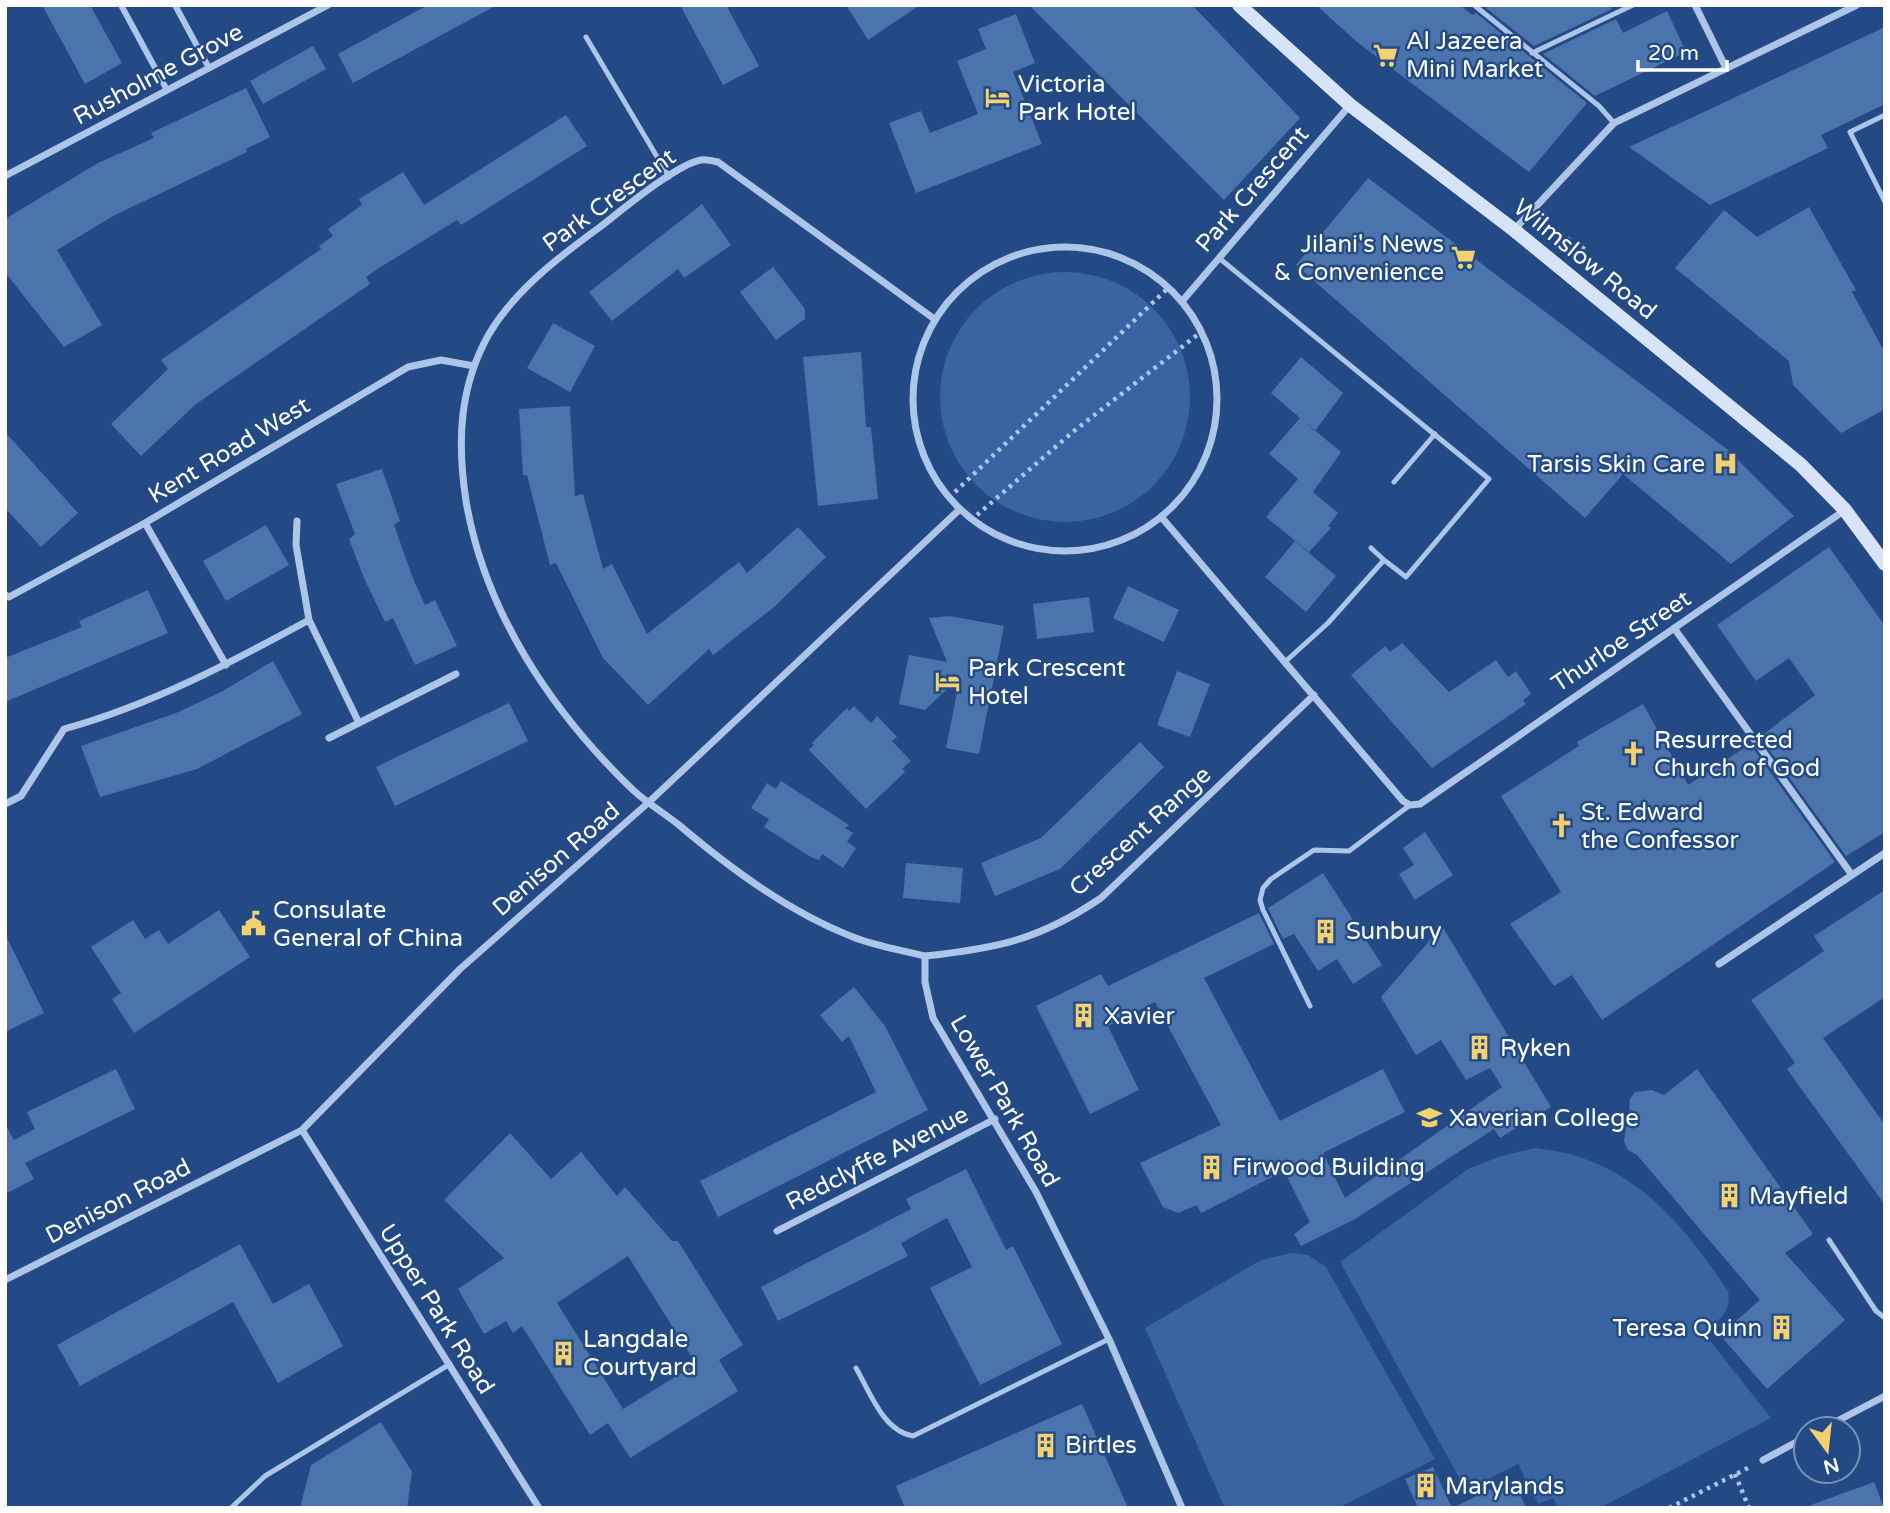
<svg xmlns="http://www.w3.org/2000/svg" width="1890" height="1513" font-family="'Varela Round',sans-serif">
	<rect width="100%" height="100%" fill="#234a84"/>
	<path fill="#3864a1" d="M940 397a125 125 0 1 1 250 0a125 125 0 1 1-250 0Z
		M1535 1148C1627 1157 1679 1217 1728 1291 1732 1313 1719 1319 1704 1333L1771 1418 1600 1508H1558L1553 1498 1538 1504 1518 1464 1466 1490 1340 1262 1468 1169 1501 1156Z
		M1291 1253 1308 1255 1326 1267 1435 1459 1338 1508H1225L1145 1328 1261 1260Z"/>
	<path fill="#4b74ac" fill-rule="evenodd" d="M42 5H90L122 63 85 84Z
		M428 5H497L353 83 338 54Z
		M680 5H726L759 66 723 85Z
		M846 5H920L868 40Z
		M1029 5H1192L1300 118 1224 200Z
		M1316 5H1460L1472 15 1476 13 1587 103 1529 172 1357 42Z
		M1493 5H1610L1612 9 1534 46 1486 8Z
		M1667 11 1686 52 1595 96 1543 54 1616 19 1623 33Z
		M1016 14 1035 63 1013 72 1042 144 916 193 889 123 921 111 930 133 978 114 957 61 986 49 978 29Z
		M1885 27V104L1821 135 1828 148 1710 205 1629 147Z
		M313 46 326 69 263 104 250 81Z
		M246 88 270 137 246 149 247 152 113 216 57 250 102 325 64 347 5 272V219L98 163 154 138 151 133Z
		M566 115 587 146 461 225 457 220 379 268 366 277 370 284 196 404 141 456 111 424 168 369 161 360 321 249 319 246 333 236 328 229 362 205 359 199 403 172 424 205Z
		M1368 178 1728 450 1794 516 1731 564 1623 474 1585 518 1296 265Z
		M702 204 731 245 684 278 678 269 612 321 589 292Z
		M1809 207 1856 290 1852 292 1885 353V409L1841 433 1793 385 1789 361 1675 268 1724 210 1757 237Z
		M773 267 805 309V319L776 340 740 292Z
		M553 323 595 346 570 392 527 368Z
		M861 352 866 427H871L878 499 818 506 803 357Z
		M1301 357 1343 393 1315 431 1271 393Z
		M570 406 575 496 583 494 603 569 612 564 647 634 739 562 747 573 798 527 826 557 774 607 713 655 709 649 648 705 603 658 556 563 550 565 527 475H523L519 409Z
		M1300 418 1341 452 1313 492 1338 513 1328 526 1331 528 1309 552 1266 517 1298 479 1269 454Z
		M5 432 78 513 41 547 5 508Z
		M382 469 400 521 394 525 414 581 425 605 435 600 457 646 415 665 393 618 385 622 364 578 349 539 355 534 336 484Z
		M266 525 289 565 226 601 203 561Z
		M1295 541 1336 576 1306 612 1265 577Z
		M1829 547 1885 626V832L1846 856 1760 737 1815 695 1789 658 1756 681 1717 625Z
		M1128 586 1179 610 1164 642 1113 618Z
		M148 590 168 633 5 702V658L82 627 79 621Z
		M1089 597 1094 632 1037 639 1033 604Z
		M950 616 1004 626 979 754 946 748 960 677 925 710 899 704 909 655 947 662 929 618Z
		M1402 643 1449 692 1496 660 1508 677 1516 671 1531 694 1523 700 1526 704 1432 768 1351 675 1385 646 1390 652Z
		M273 661 302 714 197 769 100 797 81 746 176 713 221 692Z
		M1177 671 1210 684 1190 737 1157 725Z
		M509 703 528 741 395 806 376 767Z
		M1643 704 1688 785 1750 744 1835 862 1602 1020 1572 975 1554 986 1510 924 1561 892 1501 796 1579 746 1577 742Z
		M854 706 871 723 877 716 897 737 892 741 911 761 902 769 905 772 866 809 809 750 814 745 812 743 847 708 849 711Z
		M1140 742 1164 767 1060 869 995 896 981 863 1041 838Z
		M781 781 849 825 845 828 853 833 847 842 856 848 843 868 822 854 819 860 811 857 764 827 769 819 751 808 767 783 776 789Z
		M1425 832 1453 875 1415 900 1399 874 1414 865 1403 848Z
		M906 863 963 868 960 903 903 898Z
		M1323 873 1382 965 1353 984 1337 959 1318 971 1294 934 1283 939 1268 908Z
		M1885 890V997L1823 1038 1885 1125V1205L1787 1069 1795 1063 1751 1000 1824 951 1814 936Z
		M219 910 250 957 134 1033 112 999 121 993 91 947 133 920 145 939 159 930 168 944Z
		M1259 913 1274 944 1204 978 1280 1121 1383 1069 1405 1112 1323 1153 1345 1198 1502 1087 1490 1068 1466 1080 1441 1040 1416 1055 1381 997 1442 926 1551 1107 1500 1138 1494 1129 1355 1219 1301 1246 1294 1234 1310 1222 1284 1171 1201 1213 1197 1205 1178 1213 1163 1207 1140 1163 1221 1125 1155 1002 1108 1026 1139 1090 1090 1114 1036 1006 1101 974 1108 986Z
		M5 934 44 1013 5 1032Z
		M854 987 885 1026 928 1110 718 1217 700 1181 876 1092 849 1036 842 1042 820 1015Z
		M116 1069 135 1109 25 1163 34 1179 5 1194V1124L14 1140 35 1129 27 1112Z
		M1697 1069 1813 1234 1785 1253 1845 1320 1767 1389 1720 1335 1760 1300 1637 1155 1628 1150 1624 1141 1626 1127 1633 1118 1629 1107 1630 1099 1635 1092 1652 1090 1664 1095Z
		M510 1133 551 1179 581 1152 617 1196 625 1187 672 1241H678L743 1345 719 1360 738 1391 630 1458 608 1423 590 1435 522 1326 513 1333 506 1321 484 1334 458 1289 504 1258 444 1200ZM628 1256 696 1364 623 1409 557 1303Z
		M966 1169 1006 1250 1013 1246 1062 1344 980 1385 930 1288 972 1267 947 1218 901 1243 908 1256 778 1321 761 1287 911 1209 906 1199Z
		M240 1244 273 1304 309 1284 343 1346 278 1383 233 1302 80 1386 57 1345Z
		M1082 1404 1128 1508H905L896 1486Z
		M381 1422 412 1472 407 1508H300L311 1465Z
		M1433 1467 1452 1508 1513 1479 1526 1508H1418L1405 1479Z
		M1874 1482 1884 1508H1812L1811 1505Z"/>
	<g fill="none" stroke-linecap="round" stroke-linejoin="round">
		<path stroke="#acc5e8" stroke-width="4.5" stroke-dasharray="3.5 5" stroke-linecap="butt" d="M1560 234 1586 250
			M955 492 1166 290
			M977 515 1074 431 1201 332
			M1735 1474 1749 1508
			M1669 1508 1750 1467"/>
		<path stroke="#acc5e8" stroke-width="5" d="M1474 5 1599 106 1614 123
			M586 37 669 177
			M1532 53 1633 5
			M1885 115 1850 132 1885 202
			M1219 258 1489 479 1406 577 1384 560
			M1394 482 1435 434
			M1286 661 1328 623 1384 560 1371 548
			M1310 1006 1263 910 1260 900 1263 888 1271 879 1314 850 1349 851 1410 805
			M1829 1240 1876 1311 1885 1318
			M856 1368C870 1392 883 1431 913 1436L1109 1339
			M231 1508 265 1476 450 1364"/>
		<path stroke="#acc5e8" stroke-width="6" d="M121 5 167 90
			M175 5 209 68"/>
		<path stroke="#acc5e8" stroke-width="7" d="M1695 5 1726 68
			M5 176 328 5
			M1514 230 1614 123 1857 5
			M913 399a152 152 0 1 1 304 0a152 152 0 1 1-304 0Z
			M1184 299 1350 105
			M933 318 718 162C713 161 706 159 701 160 677 164 622 210 600 227 560 256 515 290 489 334 459 387 457 442 466 501 485 613 552 712 633 790 647 803 664 813 679 825 731 869 789 912 853 937 875 946 901 950 925 956V982L933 1018 1036 1192 1109 1339 1182 1508
			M1163 519 1403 801 1410 805 1420 804 1845 510
			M297 521 296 545 309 620 359 723
			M145 523 226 665
			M5 595 9 597 145 523 408 367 441 360 474 366
			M1674 628 1852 875
			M329 738 456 674
			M5 804 21 796 64 729C151 705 230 663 309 620
			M925 956C998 948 1039 940 1101 898L1314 695
			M1719 964 1885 853
			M302 1130 539 1508
			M777 1231 995 1119
			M5 1280 302 1130 460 969 649 802 960 509
			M1822 1429 1885 1396
			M1763 1460 1806 1437"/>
		<path stroke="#d7e3f7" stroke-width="14" d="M1239 5 1350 105 1514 230 1801 465 1845 510 1885 564"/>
	</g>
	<defs>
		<symbol id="supermarket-bare" viewBox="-9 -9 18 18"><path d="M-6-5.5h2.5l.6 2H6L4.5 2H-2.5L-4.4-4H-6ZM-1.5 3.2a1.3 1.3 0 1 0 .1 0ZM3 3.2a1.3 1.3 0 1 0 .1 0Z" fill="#f3d16f" stroke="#234a84" stroke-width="2.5" paint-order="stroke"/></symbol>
		<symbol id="hotel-bare" viewBox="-9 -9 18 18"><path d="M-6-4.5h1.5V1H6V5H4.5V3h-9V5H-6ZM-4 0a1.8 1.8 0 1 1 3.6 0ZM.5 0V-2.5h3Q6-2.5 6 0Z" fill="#f3d16f" stroke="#234a84" stroke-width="2.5" paint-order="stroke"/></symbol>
		<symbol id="hospital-bare" viewBox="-9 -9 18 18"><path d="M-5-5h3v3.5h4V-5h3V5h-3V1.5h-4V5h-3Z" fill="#f3d16f" stroke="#234a84" stroke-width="2.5" paint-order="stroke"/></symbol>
		<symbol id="church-bare" viewBox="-9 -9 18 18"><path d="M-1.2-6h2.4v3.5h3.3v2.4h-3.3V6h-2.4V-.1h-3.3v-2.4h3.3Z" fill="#f3d16f" stroke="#234a84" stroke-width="2.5" paint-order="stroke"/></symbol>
		<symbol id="civic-bare" viewBox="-9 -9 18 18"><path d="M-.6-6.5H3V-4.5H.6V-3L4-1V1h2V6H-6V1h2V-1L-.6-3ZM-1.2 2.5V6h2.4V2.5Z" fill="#f3d16f" stroke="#234a84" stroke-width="2.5" paint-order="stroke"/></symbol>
		<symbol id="building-bare" viewBox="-9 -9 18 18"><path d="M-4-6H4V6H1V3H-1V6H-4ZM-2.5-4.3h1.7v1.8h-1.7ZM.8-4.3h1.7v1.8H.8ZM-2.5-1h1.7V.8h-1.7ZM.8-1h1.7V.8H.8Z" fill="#f3d16f" stroke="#234a84" stroke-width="2.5" paint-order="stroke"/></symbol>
		<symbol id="university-bare" viewBox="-9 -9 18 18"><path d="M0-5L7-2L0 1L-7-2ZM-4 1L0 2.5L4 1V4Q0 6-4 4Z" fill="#f3d16f" stroke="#234a84" stroke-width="2.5" paint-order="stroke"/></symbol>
	</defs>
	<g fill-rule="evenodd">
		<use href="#supermarket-bare" x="1368" y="38" width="35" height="35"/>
		<use href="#hotel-bare" x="980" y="80" width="35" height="35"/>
		<use href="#supermarket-bare" x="1446" y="240" width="35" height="35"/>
		<use href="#hospital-bare" x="1708" y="446" width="35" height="35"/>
		<use href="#hotel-bare" x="930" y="664" width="35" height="35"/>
		<use href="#church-bare" x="1616" y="736" width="35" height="35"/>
		<use href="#church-bare" x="1544" y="808" width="35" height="35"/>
		<use href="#civic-bare" x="236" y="906" width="35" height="35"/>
		<use href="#building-bare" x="1308" y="914" width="35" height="35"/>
		<use href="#building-bare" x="1066" y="998" width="35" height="35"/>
		<use href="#building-bare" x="1462" y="1030" width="35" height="35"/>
		<use href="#university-bare" x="1412" y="1100" width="35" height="35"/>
		<use href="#building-bare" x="1194" y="1150" width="35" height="35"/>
		<use href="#building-bare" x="1712" y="1178" width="35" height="35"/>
		<use href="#building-bare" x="1764" y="1310" width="35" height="35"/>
		<use href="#building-bare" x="546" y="1336" width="35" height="35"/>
		<use href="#building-bare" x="1028" y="1428" width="35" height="35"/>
		<use href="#building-bare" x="1408" y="1468" width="35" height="35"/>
	</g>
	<g text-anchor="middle" stroke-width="5" stroke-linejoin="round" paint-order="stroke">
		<g font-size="24" fill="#fff" stroke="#234a84" text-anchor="start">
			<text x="1406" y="49">Al Jazeera<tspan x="1406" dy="28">Mini Market</tspan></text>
			<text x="1018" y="92">Victoria<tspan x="1018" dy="28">Park Hotel</tspan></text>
			<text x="1444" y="252" text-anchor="end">Jilani's News<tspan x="1444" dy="28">&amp; Convenience</tspan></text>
			<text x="1705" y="472" text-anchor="end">Tarsis Skin Care</text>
			<text x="968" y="676">Park Crescent<tspan x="968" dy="28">Hotel</tspan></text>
			<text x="1654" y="748">Resurrected<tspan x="1654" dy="28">Church of God</tspan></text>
			<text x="1581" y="820">St. Edward<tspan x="1581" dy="28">the Confessor</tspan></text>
			<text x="273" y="918">Consulate<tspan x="273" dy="28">General of China</tspan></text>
			<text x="1346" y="939">Sunbury</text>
			<text x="1104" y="1024">Xavier</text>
			<text x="1500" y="1056">Ryken</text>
			<text x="1449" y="1126">Xaverian College</text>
			<text x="1232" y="1175">Firwood Building</text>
			<text x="1749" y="1204">Mayfield</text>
			<text x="1762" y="1336" text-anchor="end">Teresa Quinn</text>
			<text x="583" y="1347">Langdale<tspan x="583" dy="28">Courtyard</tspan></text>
			<text x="1065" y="1453">Birtles</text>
			<text x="1445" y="1494">Marylands</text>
		</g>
		<g font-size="24" fill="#fff" stroke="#234a84">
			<text transform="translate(158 74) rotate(-28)" y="8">Rusholme Grove</text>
			<text transform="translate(1252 189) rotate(-49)" y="8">Park Crescent</text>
			<text transform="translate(609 200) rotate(-36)" y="8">Park Crescent</text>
			<text transform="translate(1585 259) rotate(39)" y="8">Wilmslow Road</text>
			<text transform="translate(229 450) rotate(-31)" y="8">Kent Road West</text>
			<text transform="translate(1621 641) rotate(-34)" y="8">Thurloe Street</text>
			<text transform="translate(1140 831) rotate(-42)" y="8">Crescent Range</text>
			<text transform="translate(556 859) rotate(-41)" y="8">Denison Road</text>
			<text transform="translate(1005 1101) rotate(60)" y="8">Lower Park Road</text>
			<text transform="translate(877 1158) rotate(-27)" y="8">Redclyffe Avenue</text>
			<text transform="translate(118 1201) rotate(-27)" y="8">Denison Road</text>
			<text transform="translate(437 1309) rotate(58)" y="8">Upper Park Road</text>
		</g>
	</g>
	<rect width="1890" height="1513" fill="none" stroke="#ffffff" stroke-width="14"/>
	<g transform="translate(1827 1450) rotate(165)"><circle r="33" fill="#234a84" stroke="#7b92b5" stroke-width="2"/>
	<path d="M0-5L12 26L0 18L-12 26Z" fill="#f3d16f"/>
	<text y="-10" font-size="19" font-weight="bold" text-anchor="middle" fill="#ffffff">N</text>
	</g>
	<path d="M1638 60v10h89v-10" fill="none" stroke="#ffffff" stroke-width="3.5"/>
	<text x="1648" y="60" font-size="21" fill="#ffffff" stroke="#234a84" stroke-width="5" paint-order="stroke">20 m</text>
</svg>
